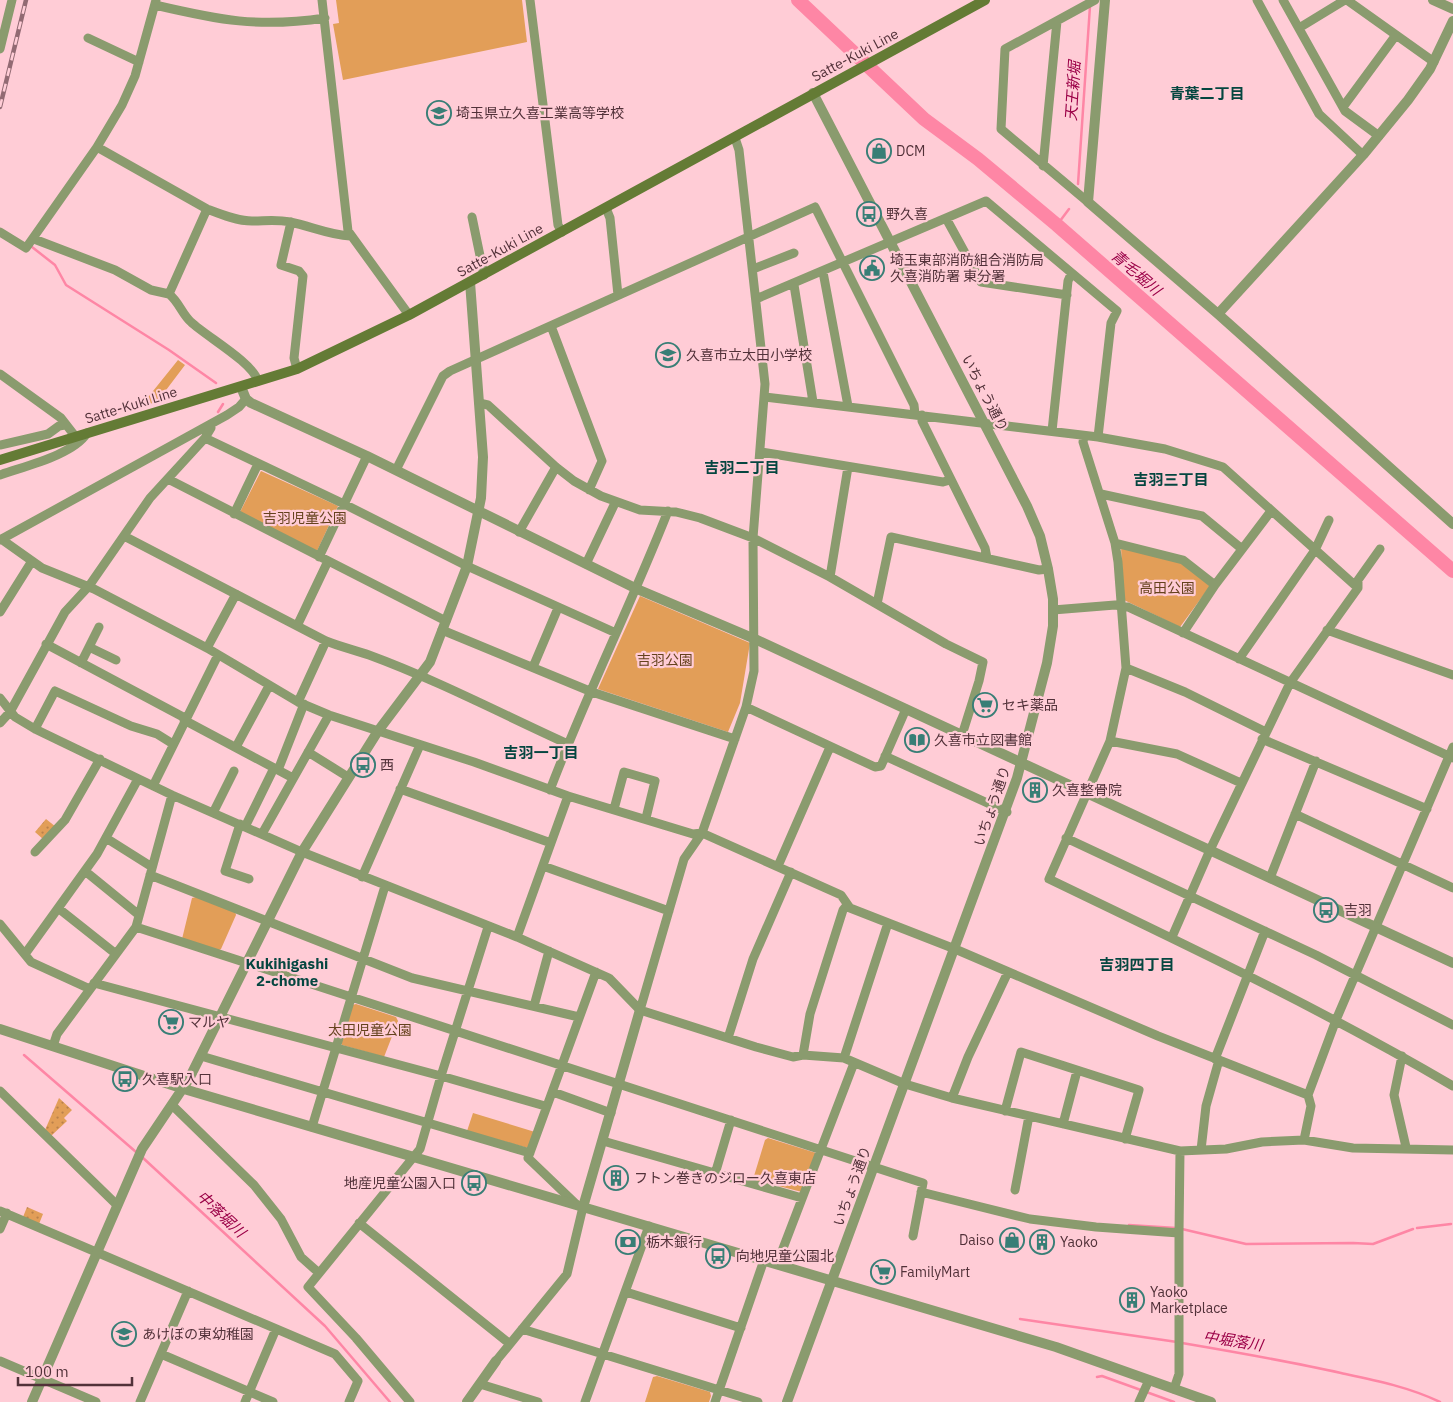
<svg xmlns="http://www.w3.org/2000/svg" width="1453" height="1402" font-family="'IBM Plex Sans','Noto Sans JP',sans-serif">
	<defs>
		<pattern id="grass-dots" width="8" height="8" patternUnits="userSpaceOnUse" patternTransform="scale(1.25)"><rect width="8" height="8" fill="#e29e58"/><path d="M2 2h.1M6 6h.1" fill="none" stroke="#ba814a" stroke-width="1.8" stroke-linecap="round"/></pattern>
	</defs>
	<rect width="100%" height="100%" fill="#ffccd6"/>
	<path fill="url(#grass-dots)" d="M46 819 56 827 44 840 35 832Z
		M59 1098 72 1110 64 1118 67 1121 51 1136 45 1130Z
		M27 1207 43 1214 39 1224 23 1217Z"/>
	<path fill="#e29e58" d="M336 0H522L527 42 343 80 333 24 339 23Z
		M178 360 185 365 157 402 141 406Z
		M261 471 338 506 317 551 240 512Z
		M1121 547 1182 562 1210 586 1180 627 1124 600Z
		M640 596 750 643 740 703 728 732 598 689Z
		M196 897 235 911 236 915 221 949 219 950 182 939 192 898Z
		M356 1004 396 1017 398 1021 384 1057 342 1045 341 1041 352 1005Z
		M473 1113 535 1132 528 1148 467 1131Z
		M768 1138 816 1153 802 1192 755 1180 754 1176 765 1140Z
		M657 1376 710 1392 711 1396 709 1402H645L653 1377Z"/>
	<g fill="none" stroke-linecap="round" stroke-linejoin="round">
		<path stroke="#fe86a5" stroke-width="2.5" d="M1078 184 1090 6
			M1057 225 1069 209
			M32 247 55 265 66 285 169 350 216 383
			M218 412 223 404
			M24 1055 136 1152
			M142 1157 325 1326 390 1402
			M1129 1225 1176 1228
			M1417 1228 1451 1224
			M1182 1229 1246 1244 1353 1243 1373 1244 1413 1229
			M1020 1319 1177 1342
			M1182 1343C1235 1352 1288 1361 1341 1373 1374 1380 1409 1387 1440 1402
			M1097 1377 1102 1376 1174 1402"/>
		<path stroke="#fe86a5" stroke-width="14" d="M798 0 924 119 978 159 1057 225 1453 571"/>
		<path stroke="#8a9b6e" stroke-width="9" d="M322 0 348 231 409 315
			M530 0 558 225 562 232
			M1257 0 1319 114 1363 155
			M1283 0 1345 111 1379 136
			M1347 0 1434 62
			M155 5C219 20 258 28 325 18
			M1299 28 1345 0
			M88 38 139 62
			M0 49 12 0
			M1343 107 1396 35
			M97 147 207 209C220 214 237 221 252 221 265 221 276 219 290 222 310 226 330 235 350 236
			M1043 166 1057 21
			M1088 202 1001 129 1005 49 1095 0
			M606 208 610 218 618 295
			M472 217 484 275
			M947 220 981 282 1067 295
			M291 222 281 265 299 271 303 276 294 358 297 369
			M0 232 26 248 97 147 122 105 135 76 156 0
			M34 239 115 270 151 290 169 294 207 209
			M753 269 794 253
			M823 272 848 406
			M794 285 813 402
			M169 294C179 302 182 314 191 322 207 337 252 362 258 381
			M756 299 986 201 1117 311 1111 323 1098 437
			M551 326 602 461 589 490
			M0 374 61 418 75 436
			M765 397 1098 437 1165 449 1223 467 1358 588
			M479 403 488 405 556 467 574 481 601 496 640 510 676 512 700 518 753 538 830 577 946 644 983 662 979 681 962 735
			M922 415V421L985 548 987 558
			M1052 431 1068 281 1071 274
			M1084 436 1083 442 1115 543 1118 562 1126 668 1110 741
			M205 438 344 504 467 566 616 633
			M0 445 48 434 59 426 65 425
			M761 452 943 482 950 480
			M396 470 443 376 450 371 815 207 914 405 915 414
			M0 475C25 466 73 455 87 433
			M168 479 446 621
			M1101 494 1202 516 1242 549
			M234 514 258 464
			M519 532 556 467
			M124 536 326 641C341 647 355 650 369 655 437 680 502 714 568 744
			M1 539 42 568 94 589 207 648 298 702 329 715 474 762 568 796 693 834 702 833 841 895 850 908 955 949 1158 1036 1308 1095
			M0 540 227 415 239 407 246 399
			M1115 543 1183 560 1215 585
			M319 557 367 456
			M586 564 615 503
			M830 577 848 467
			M877 604 891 537 1039 570 1048 569
			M1053 610 1115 605 1128 607 1453 758
			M0 612 32 561
			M297 626 328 561
			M442 630 592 692 735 739
			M1327 630 1453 675
			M1183 633 1215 585 1271 511
			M46 644 185 718
			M89 647 116 660
			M207 648 236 594
			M1239 659 1315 550 1329 520
			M81 663 99 627
			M533 667 558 608
			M1126 668 1185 692 1266 732
			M0 698 15 717 35 729 172 795 302 852 517 937 609 978 640 1010 756 1047 793 1057 803 1055 844 1058 905 1084 952 1098 1180 1151 1226 1149 1262 1142 1304 1140 1353 1148 1453 1150
			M298 702 326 641
			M746 707 875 767 881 766 906 709
			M184 720 293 778
			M0 723 10 712 65 612 89 586 150 498 205 438 211 428V424
			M35 729 55 691 131 726 157 734 173 744
			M1262 739 1427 809
			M236 747 269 686
			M308 752 348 777
			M885 756 1007 812
			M278 770 304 704
			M1241 783 1177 754 1110 741 1049 879C1186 945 1322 1009 1453 1086
			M153 786 218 655
			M400 789 551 843
			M550 790C586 695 631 605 668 511
			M614 809 624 772 655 781 646 818
			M213 813 234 771
			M1295 814 1453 888
			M240 824 225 871 249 879
			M245 827 274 768
			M262 834 329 715
			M106 838 152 867
			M1066 838 1316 955 1453 1025
			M35 852 65 820 100 759
			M543 866 669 911
			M778 866 830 747
			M85 871 139 915
			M150 875 412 978 579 1017
			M362 877 420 745
			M1270 878 1316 761
			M58 908 116 954
			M0 924 31 962 90 989
			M136 927 923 1183 913 1236
			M517 937 568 796
			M1172 937 1210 850 1290 683 1358 588V580L1380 549
			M25 954 97 854 138 779
			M94 983 441 1076 545 1106
			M534 1006 549 951
			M640 1010 684 859 702 833 746 707 754 671 753 538 765 384 739 150 735 138
			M728 1038 753 959 791 872
			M53 1046 57 1034 136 927 172 795
			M803 1055 810 1014 843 910 847 905
			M201 1056 530 1153
			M1402 1056 1394 1095 1406 1147
			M844 1058 888 923
			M1215 1059 1265 931
			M0 1091 117 1205
			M553 1092 611 1113
			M952 1098 968 1057 1008 972
			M173 1106 254 1185 281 1219 301 1257 319 1273
			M1005 1111 1021 1052 1139 1090 1125 1139
			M1063 1124 1077 1071
			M312 1127 385 886
			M1304 1140 1311 1106 1308 1095 1336 1020 1453 747
			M603 1141 802 1198
			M1201 1150 1206 1106 1219 1060
			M715 1174 731 1120
			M1015 1190 1029 1116
			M921 1192 1030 1219 1096 1227 1179 1233V1374L1174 1389
			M577 1205 528 1158 596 972
			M0 1211 335 1354 358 1381 349 1402
			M359 1223 510 1344
			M0 1229 7 1213
			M1179 1233 1180 1151
			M777 1264 854 1063
			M626 1292 741 1328
			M522 1329 758 1402
			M161 1354 273 1402
			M0 1361 96 1402
			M496 1361 567 1274 583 1207
			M480 1384 538 1402
			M140 1402 188 1291
			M245 1402 276 1329
			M410 1402 356 1338 308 1287 420 1149 441 1076 488 927
			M585 1402 649 1226
			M715 1402 764 1260
			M1139 1402 1149 1380"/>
		<path stroke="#8a9b6e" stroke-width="10" d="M1105 0 1088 202 1218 314 1453 524
			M1433 0 1453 9
			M1218 314 1363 155 1408 100 1430 69 1453 21
			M241 387 246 399 251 403 367 456 637 589 755 639 1453 963
			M0 1029 184 1089 1056 1347 1211 1402
			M583 1207 640 1010
			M32 1402 142 1149 189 1079 302 852 378 731 430 662 467 566 481 498 483 457 470 282
			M467 1402 496 1361
			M787 1402 1017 778 1047 663 1053 626V599L1048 569 1040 536 1027 506 813 93"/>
		<path stroke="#647b35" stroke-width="10" d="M0 460 297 369 409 315 985 0"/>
		<defs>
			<path id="rail" d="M0 107 26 0"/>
		</defs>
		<use href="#rail" stroke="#926a73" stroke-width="4.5"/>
		<use href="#rail" stroke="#ffccd6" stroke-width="2.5" stroke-dasharray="8" stroke-linecap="butt"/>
	</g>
	<defs>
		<symbol id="school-ring" viewBox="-11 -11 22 22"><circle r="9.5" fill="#ffccd6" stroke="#387e76" stroke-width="1.5"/><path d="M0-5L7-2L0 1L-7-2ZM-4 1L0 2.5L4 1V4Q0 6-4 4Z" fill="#387e76"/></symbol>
		<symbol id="shop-ring" viewBox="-11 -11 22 22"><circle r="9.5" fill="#ffccd6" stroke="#387e76" stroke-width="1.5"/><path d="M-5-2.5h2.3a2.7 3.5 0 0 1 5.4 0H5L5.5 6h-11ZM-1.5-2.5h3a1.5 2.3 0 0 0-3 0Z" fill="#387e76"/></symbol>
		<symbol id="bus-ring" viewBox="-11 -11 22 22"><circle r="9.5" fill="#ffccd6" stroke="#387e76" stroke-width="1.5"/><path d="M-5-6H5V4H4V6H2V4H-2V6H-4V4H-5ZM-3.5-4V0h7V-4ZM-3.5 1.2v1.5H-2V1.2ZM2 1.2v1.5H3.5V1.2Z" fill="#387e76"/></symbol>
		<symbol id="civic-ring" viewBox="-11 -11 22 22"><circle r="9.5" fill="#ffccd6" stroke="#387e76" stroke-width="1.5"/><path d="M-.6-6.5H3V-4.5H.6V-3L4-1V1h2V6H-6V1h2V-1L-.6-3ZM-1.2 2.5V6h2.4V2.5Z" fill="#387e76"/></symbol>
		<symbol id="supermarket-ring" viewBox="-11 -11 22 22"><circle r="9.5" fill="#ffccd6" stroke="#387e76" stroke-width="1.5"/><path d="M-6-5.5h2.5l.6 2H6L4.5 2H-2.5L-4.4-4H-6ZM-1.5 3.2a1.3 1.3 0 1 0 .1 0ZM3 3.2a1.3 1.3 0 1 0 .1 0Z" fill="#387e76"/></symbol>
		<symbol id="library-ring" viewBox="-11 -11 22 22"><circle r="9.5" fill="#ffccd6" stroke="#387e76" stroke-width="1.5"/><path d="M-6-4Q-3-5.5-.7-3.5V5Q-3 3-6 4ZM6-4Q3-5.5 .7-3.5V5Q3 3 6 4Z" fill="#387e76"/></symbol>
		<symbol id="building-ring" viewBox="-11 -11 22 22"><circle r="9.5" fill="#ffccd6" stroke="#387e76" stroke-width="1.5"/><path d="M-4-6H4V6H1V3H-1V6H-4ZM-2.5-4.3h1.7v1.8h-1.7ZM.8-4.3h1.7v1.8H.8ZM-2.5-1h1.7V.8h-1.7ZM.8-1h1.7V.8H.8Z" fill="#387e76"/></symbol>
		<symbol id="bank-ring" viewBox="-11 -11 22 22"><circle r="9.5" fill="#ffccd6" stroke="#387e76" stroke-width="1.5"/><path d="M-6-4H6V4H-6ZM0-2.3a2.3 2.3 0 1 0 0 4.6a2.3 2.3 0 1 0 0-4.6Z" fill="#387e76"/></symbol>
	</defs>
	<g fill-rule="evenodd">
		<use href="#school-ring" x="425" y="99" width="28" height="28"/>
		<use href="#shop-ring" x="865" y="137" width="28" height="28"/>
		<use href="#bus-ring" x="855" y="200" width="28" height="28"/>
		<use href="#civic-ring" x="858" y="254" width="28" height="28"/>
		<use href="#school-ring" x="654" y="341" width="28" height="28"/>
		<use href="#supermarket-ring" x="971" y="691" width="28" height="28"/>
		<use href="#library-ring" x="903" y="726" width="28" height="28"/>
		<use href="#bus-ring" x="349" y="751" width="28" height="28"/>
		<use href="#building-ring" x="1021" y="776" width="28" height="28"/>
		<use href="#bus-ring" x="1312" y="896" width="28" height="28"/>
		<use href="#supermarket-ring" x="157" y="1008" width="28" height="28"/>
		<use href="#bus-ring" x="111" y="1065" width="28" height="28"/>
		<use href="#building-ring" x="602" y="1164" width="28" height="28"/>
		<use href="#bus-ring" x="460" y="1169" width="28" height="28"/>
		<use href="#shop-ring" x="998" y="1226" width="28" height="28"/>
		<use href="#bank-ring" x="614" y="1228" width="28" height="28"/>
		<use href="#building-ring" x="1028" y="1228" width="28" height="28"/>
		<use href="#bus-ring" x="704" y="1242" width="28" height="28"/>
		<use href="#supermarket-ring" x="869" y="1258" width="28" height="28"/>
		<use href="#building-ring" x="1118" y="1286" width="28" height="28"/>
		<use href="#school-ring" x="110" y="1320" width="28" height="28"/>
	</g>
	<g text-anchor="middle" stroke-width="4.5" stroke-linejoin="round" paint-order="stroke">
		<g font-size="14" fill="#523139" stroke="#ffccd6">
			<text transform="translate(855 55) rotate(-28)" y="5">Satte-Kuki Line</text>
			<text transform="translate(500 250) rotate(-29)" y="5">Satte-Kuki Line</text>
			<text transform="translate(985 393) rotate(63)" y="5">いちょう通り</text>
			<text transform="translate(131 405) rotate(-17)" y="5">Satte-Kuki Line</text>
			<text transform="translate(992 806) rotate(-71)" y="5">いちょう通り</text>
			<text transform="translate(852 1186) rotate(-70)" y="5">いちょう通り</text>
		</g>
		<g font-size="14" fill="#523139" stroke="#ffccd6" text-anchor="start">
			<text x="456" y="118">埼玉県立久喜工業高等学校</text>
			<text x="896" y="156">DCM</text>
			<text x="886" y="219">野久喜</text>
			<text x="890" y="265">埼玉東部消防組合消防局<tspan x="890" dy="16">久喜消防署 東分署</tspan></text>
			<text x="686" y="360">久喜市立太田小学校</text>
			<text x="1002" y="710">セキ薬品</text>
			<text x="934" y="745">久喜市立図書館</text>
			<text x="380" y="770">西</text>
			<text x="1052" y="795">久喜整骨院</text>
			<text x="1344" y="915">吉羽</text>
			<text x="188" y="1027">マルヤ</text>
			<text x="142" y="1084">久喜駅入口</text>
			<text x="634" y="1183">フトン巻きのジロー久喜東店</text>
			<text x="456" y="1188" text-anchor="end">地産児童公園入口</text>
			<text x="994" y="1245" text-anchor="end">Daiso</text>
			<text x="646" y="1247">栃木銀行</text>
			<text x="1060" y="1247">Yaoko</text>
			<text x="736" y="1261">向地児童公園北</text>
			<text x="900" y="1277">FamilyMart</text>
			<text x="1150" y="1297">Yaoko<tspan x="1150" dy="16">Marketplace</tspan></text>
			<text x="142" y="1339">あけぼの東幼稚園</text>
		</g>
		<g font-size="14" fill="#65421d" stroke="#ffccd6">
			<text x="305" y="523">吉羽児童公園</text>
			<text x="1167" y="593">高田公園</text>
			<text x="665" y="665">吉羽公園</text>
			<text x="370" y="1035">太田児童公園</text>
		</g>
		<g font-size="15" font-style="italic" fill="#9b0147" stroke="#ffccd6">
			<text transform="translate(1073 91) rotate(-86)" y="5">天王新堀</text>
			<text transform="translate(1136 273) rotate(41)" y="5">青毛堀川</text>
			<text transform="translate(221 1214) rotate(43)" y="5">中落堀川</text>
			<text transform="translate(1233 1341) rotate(9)" y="5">中堀落川</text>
		</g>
		<g font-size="15" font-weight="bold" fill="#054640" stroke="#ffccd6">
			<text x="1207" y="99">青葉二丁目</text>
			<text x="742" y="473">吉羽二丁目</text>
			<text x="1171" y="485">吉羽三丁目</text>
			<text x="541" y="758">吉羽一丁目</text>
			<text x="287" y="969">Kukihigashi<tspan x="287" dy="17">2-chome</tspan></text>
			<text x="1137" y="970">吉羽四丁目</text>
		</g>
	</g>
	<path d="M18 1377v8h114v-8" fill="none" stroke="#523139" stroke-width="2.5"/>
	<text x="25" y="1377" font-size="15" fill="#523139" stroke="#ffccd6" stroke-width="4" paint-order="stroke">100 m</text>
</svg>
